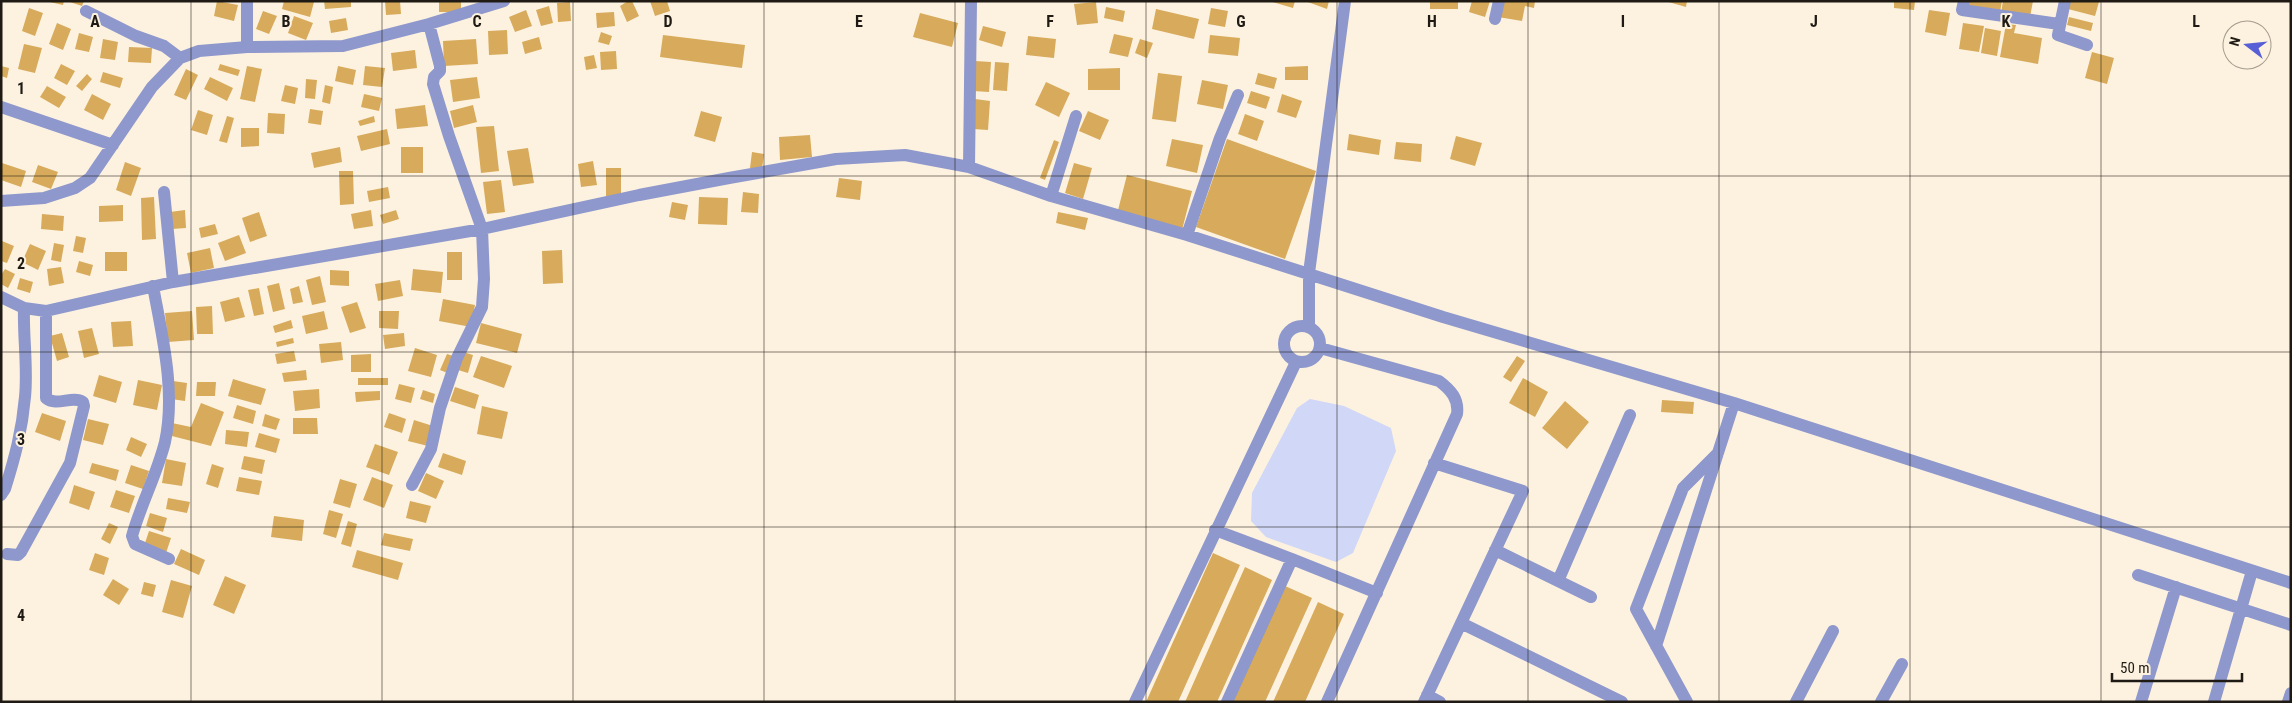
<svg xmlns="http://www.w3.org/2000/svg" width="2292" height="703" font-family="'Roboto Condensed',sans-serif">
	<rect width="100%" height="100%" fill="#fdf2e0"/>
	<path fill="#d0d7f7" d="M1310 399 1344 406 1391 428 1396 451 1353 553 1336 562 1266 537 1251 521 1252 493 1297 408Z"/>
	<path fill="#d7ab5b" d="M45 1H64L63 5Z
		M67 1H84L82 6Z
		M217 1 238 5 234 21 214 16Z
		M284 1 314 2 310 17 282 9Z
		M324 1H351V7L325 9Z
		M385 1H400L401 14 386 15Z
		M439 1H461V12H439Z
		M628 1H632L639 16 627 22 620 6Z
		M650 1H667L670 11 655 16Z
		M1269 1H1295L1293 8Z
		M1305 1H1329L1327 9Z
		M1430 1H1458V9H1430Z
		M1472 1H1490L1485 17 1469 12Z
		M1501 1H1535L1534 8 1525 6 1522 21 1498 17Z
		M1665 1H1687L1686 7Z
		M1894 1H1915L1914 10 1894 8Z
		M1967 1H2002L2000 12 1966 6Z
		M2003 1H2033L2030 17 2001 13Z
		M2070 1 2099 2 2095 16 2068 9Z
		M570 2 571 21 558 22 557 3Z
		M1096 2 1098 23 1077 25 1074 4Z
		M549 6 553 23 541 26 536 10Z
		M1106 7 1125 11 1123 22 1104 18Z
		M29 8 43 13 35 36 22 31Z
		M1211 8 1228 11 1225 27 1208 24Z
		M1156 9 1199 19 1194 39 1152 29Z
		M526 10 532 26 515 32 509 17Z
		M1929 10 1950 13 1946 36 1925 32Z
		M263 11 277 16 269 34 256 29Z
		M614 12 615 26 597 28 596 13Z
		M920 13 958 23 952 47 913 37Z
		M294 16 313 23 306 40 288 33Z
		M2069 17 2093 23 2091 31 2067 25Z
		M346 18 348 30 331 33 329 21Z
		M57 23 71 29 63 50 49 44Z
		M1963 23 1984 26 1979 52 1959 49Z
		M2006 24 2016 25 2014 33 2042 38 2038 64 2000 57Z
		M983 26 1006 32 1002 47 979 40Z
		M1985 28 2001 31 1997 56 1981 53Z
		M507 30 508 54 489 55 488 31Z
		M601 32 612 36 609 45 598 42Z
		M79 33 93 37 89 52 75 49Z
		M1114 34 1133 38 1128 57 1109 53Z
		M663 35 745 45 742 68 660 57Z
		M1210 35 1240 38 1238 56 1208 53Z
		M1028 36 1056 39 1054 58 1026 55Z
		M539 37 542 49 525 54 522 42Z
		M103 39 118 42 115 60 100 58Z
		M476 39 478 64 444 66 443 41Z
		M1140 39 1153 43 1147 58 1135 53Z
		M24 44 42 48 35 73 18 69Z
		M129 47 152 48 151 63 128 62Z
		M415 50 417 68 393 71 391 53Z
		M616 51 617 69 601 70 600 52Z
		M2092 52 2114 58 2107 84 2085 78Z
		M594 55 597 68 586 70 584 57Z
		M975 61 991 62 989 92 973 91Z
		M995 62 1009 63 1007 91 993 90Z
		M61 64 75 71 67 85 54 78Z
		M220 64 240 70 238 76 218 70Z
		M1 66 9 68 7 78 1 76Z
		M247 66 262 69 255 102 240 99Z
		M338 66 356 70 353 85 335 81Z
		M365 66 385 68 382 87 363 85Z
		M1308 66V80H1285V67Z
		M1120 68V90H1088V69Z
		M186 69 198 75 186 100 174 95Z
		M103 72 123 78 120 88 100 82Z
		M1158 73 1182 76 1176 122 1152 119Z
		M1258 73 1277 78 1274 89 1255 84Z
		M87 74 92 79 82 91 76 86Z
		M210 77 233 88 227 101 204 89Z
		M477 77 480 98 453 102 450 80Z
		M306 79 317 80 315 99 305 98Z
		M1202 80 1228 85 1223 109 1197 104Z
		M1046 82 1070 93 1059 117 1035 105Z
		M285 85 298 88 295 104 281 101Z
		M325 85 333 87 330 104 322 102Z
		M47 86 66 97 59 108 40 97Z
		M1251 91 1270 97 1266 109 1247 103Z
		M92 94 111 104 103 120 84 110Z
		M364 94 382 98 379 111 361 107Z
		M1282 94 1302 101 1296 118 1277 112Z
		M975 99 990 101 988 130 973 129Z
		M425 105 428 126 397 129 395 109Z
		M473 105 477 122 454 128 450 111Z
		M310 109 323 111 321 125 308 123Z
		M198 110 213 115 207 135 191 130Z
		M701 111 722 117 715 142 694 136Z
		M1088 111 1109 120 1100 140 1079 131Z
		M268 113 285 114 284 134 267 133Z
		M1245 114 1264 121 1257 141 1238 134Z
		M227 116 234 118 227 143 219 141Z
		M374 116 375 122 360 126 358 121Z
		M494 126 499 171 481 173 476 127Z
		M241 128H259V146L241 147Z
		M387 129 390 144 361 151 357 136Z
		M1349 134 1381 140 1379 155 1347 150Z
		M810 135 812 157 780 160 779 137Z
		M1456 136 1482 143 1475 166 1450 159Z
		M1172 139 1203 145 1197 173 1166 166Z
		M1227 139 1316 171 1285 259 1196 227Z
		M1054 140 1059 142 1045 180 1040 178Z
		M1396 142 1422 144 1421 162 1394 159Z
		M340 147 342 162 314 168 311 153Z
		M401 147H423V173H401Z
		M528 148 534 183 513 186 507 151Z
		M752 152 764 154 762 169 750 168Z
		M593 161 597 185 581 187 578 164Z
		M125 162 141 168 131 196 116 190Z
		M2 163 26 171 21 187 1 180Z
		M1074 163 1092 168 1083 199 1065 193Z
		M38 165 58 172 51 189 32 182Z
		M606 168H621V196H606Z
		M339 171H353L354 204 340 205Z
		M1127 175 1192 191 1182 230 1117 214Z
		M839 178 862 181 860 200 836 197Z
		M501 180 505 212 487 214 483 182Z
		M388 187 390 198 369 202 367 191Z
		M743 192 759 194 758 213 741 212Z
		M154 197 156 239 142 240 141 198Z
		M699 197 728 198 727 225 698 224Z
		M672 202 688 205 685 220 669 217Z
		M123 205V221L99 222V206Z
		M185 210 186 228 172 229 170 212Z
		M371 210 373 226 354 229 351 214Z
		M396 210 399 219 383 224 380 215Z
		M259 212 267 236 250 242 242 218Z
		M1058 212 1088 218 1085 230 1056 223Z
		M42 214 64 216 63 231 41 229Z
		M215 224 218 234 201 238 199 228Z
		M239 235 246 253 225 261 218 243Z
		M76 236 86 238 83 253 73 251Z
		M2 241 14 246 7 263 1 261Z
		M54 243 64 245 61 262 51 260Z
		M30 244 46 251 38 270 22 262Z
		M210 248 214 268 191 273 187 253Z
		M562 250 563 283 543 284 542 251Z
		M105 252H127V271H105Z
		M447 252H462V280H447Z
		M79 261 93 265 90 276 76 272Z
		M61 267 64 283 49 286 47 269Z
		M5 269 15 274 8 288 1 284V275Z
		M413 269 443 272 441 293 411 290Z
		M330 270 349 271V286L330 285Z
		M320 276 326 302 312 305 306 280Z
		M20 278 33 282 30 293 17 289Z
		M400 280 403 296 378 301 375 284Z
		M279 283 285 309 273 312 267 286Z
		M299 286 303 302 293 304 290 289Z
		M259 288 264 314 254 316 248 290Z
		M239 297 245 317 225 322 220 302Z
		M443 299 475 305 471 327 439 321Z
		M357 302 366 328 350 333 341 307Z
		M212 306 213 334H197L196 307Z
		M192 311 194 340 168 342 165 313Z
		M324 311 328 329 306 334 302 316Z
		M379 311H399L398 329 379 328Z
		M291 320 293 328 275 333 273 326Z
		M131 321 133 346 113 347 111 322Z
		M481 323 522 334 517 353 476 343Z
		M92 328 99 354 84 358 78 331Z
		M62 333 69 357 57 361 50 336Z
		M404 333 405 346 385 349 383 335Z
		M293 338 294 343 277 347 276 342Z
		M341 342 343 360 321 363 319 344Z
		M415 348 437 355 431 377 408 371Z
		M294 351 296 361 277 364 275 354Z
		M463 352 473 355 468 373 458 370Z
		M371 354V372H351V355Z
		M447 354 456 357 450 374 440 370Z
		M481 356 512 366 504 388 473 377Z
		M1517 356 1525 361 1511 382 1503 377Z
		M306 370 307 380 284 382 282 373Z
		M99 375 122 382 116 403 93 396Z
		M358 378H388V385H358Z
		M1523 378 1548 392 1535 417 1509 403Z
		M233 379 266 389 261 405 228 396Z
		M138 380 162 385 157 410 133 405Z
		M173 381 187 383 185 401 171 399Z
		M197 382H216L215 396H196Z
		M399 384 415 388 411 403 395 399Z
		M455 387 479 395 475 409 450 401Z
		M319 389 320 408 295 411 293 391Z
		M423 390 435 394 433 403 420 399Z
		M380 391V400L356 402 355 392Z
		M1662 400 1694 402 1693 414 1661 412Z
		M1565 401 1589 422 1567 449 1542 428Z
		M201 403 224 412 211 446 168 435 172 423 191 427Z
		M237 405 256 411 253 424 233 418Z
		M482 406 508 412 502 439 477 434Z
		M42 413 66 421 60 441 35 432Z
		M389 413 406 419 402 433 384 427Z
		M265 414 280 419 276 430 262 426Z
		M293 418H317L318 434H293Z
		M88 419 109 424 103 445 83 440Z
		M414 420 433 426 428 446 408 441Z
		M226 430 249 432 247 447 225 444Z
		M259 433 280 439 276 453 255 447Z
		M131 437 147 444 141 457 126 450Z
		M375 444 398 452 389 475 366 467Z
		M443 453 466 461 462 475 438 467Z
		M244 456 265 460 262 474 241 469Z
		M166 459 186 463 182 486 162 483Z
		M92 463 119 470 116 481 89 473Z
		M212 464 224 468 218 488 206 484Z
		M131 465 149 471 143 489 125 483Z
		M426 473 444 481 436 499 418 491Z
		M239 477 262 481 259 495 236 491Z
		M372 477 393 485 384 508 363 500Z
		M340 479 357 484 350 508 333 503Z
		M74 485 95 492 89 510 69 503Z
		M116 490 135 496 129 513 110 507Z
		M168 498 190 502 187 513 166 509Z
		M410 501 431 506 426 523 406 518Z
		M329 510 343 514 336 538 323 534Z
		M150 513 167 518 163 532 146 526Z
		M274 516 304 520 302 541 271 537Z
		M348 521 357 524 351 547 341 544Z
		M109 523 118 527 110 544 101 539Z
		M149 531 171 538 166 553 144 546Z
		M384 533 413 539 410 551 381 545Z
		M181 549 205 560 199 575 174 564Z
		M357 550 403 563 398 580 352 567Z
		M95 553 109 558 104 575 89 570Z
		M1213 553 1240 565 1200 653 1178 702H1146Z
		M1245 567 1272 580 1217 702H1185Z
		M225 576 246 585 234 614 213 605Z
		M113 579 129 589 119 605 103 595Z
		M171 580 192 586 183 618 162 612Z
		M144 582 156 585 153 597 141 594Z
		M1285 586 1312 598 1265 702H1233Z
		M1318 602 1344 614 1333 639 1305 702H1273Z"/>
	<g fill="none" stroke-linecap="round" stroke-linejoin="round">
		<path stroke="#8e98cc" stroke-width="12" d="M247 1V47
			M1964 1 1962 10 2059 24
			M2065 1 2058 35 2087 45
			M86 11 136 36 164 46 180 58
			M1495 19 1499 1
			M1 107 113 145
			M969 167 971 1
			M164 192 173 282
			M1051 196 1076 116
			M1 201 44 198 75 188 90 178 152 87 180 58 199 51 247 47 343 46 429 24 504 1
			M1187 235 1220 138 1238 95
			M153 286C162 336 176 391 165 442 157 474 141 504 132 536L135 544 169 559
			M1 297 24 308 46 311 173 282 482 229 639 195 729 178 836 159 905 155 969 167 1051 196 1187 235 1443 317 1734 403 2291 583
			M1284 344a18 18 0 1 1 36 0a18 18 0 1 1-36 0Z
			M1309 327V273L1345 1
			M1320 348 1439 381C1451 390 1459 399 1457 414L1327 702
			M412 485 431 449 440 408 457 358 482 307 484 279 482 229 449 136 433 84 434 77 440 71V66L429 24
			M1 495 5 489C15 457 22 431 25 397 28 368 23 337 24 308
			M1215 530 1292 559
			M1495 550 1591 597
			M7 554 18 555 21 552 70 463 84 406 83 402C72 395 57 407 46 398V311
			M2138 575 2291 625
			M1558 581 1630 415
			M1461 623 1622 702
			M1656 646 1734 403
			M1427 695 1440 702
			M1135 702 1296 362
			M1227 702 1292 559 1377 593
			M1424 702 1523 491 1434 463
			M1687 702 1636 609 1683 488 1718 453
			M1796 702 1833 631
			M1881 702 1902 664
			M2141 702 2176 587
			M2214 702 2252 571
			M2288 702 2291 693"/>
	</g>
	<path fill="none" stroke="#1f1b14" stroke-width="1" stroke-opacity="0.55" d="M191 1V702M382 1V702M573 1V702M764 1V702M955 1V702M1146 1V702M1337 1V702M1528 1V702M1719 1V702M1910 1V702M2101 1V702M1 176H2291M1 352H2291M1 527H2291"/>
	<g font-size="16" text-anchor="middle" font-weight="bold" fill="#1f1b14" stroke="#fdf2e0" stroke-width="4" stroke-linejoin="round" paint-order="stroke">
		<text x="95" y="27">A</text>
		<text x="286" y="27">B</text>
		<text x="477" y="27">C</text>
		<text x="668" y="27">D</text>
		<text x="859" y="27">E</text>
		<text x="1050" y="27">F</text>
		<text x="1241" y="27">G</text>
		<text x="1432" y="27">H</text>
		<text x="1623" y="27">I</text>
		<text x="1814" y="27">J</text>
		<text x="2006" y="27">K</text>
		<text x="2196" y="27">L</text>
		<text x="21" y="94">1</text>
		<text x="21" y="269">2</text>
		<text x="21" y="445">3</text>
		<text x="21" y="621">4</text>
	</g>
	<rect width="2292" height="703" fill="none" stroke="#1f1b14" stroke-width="5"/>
	<g transform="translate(2247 45) rotate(286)"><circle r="24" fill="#fdf2e0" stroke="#a49c8e"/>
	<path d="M0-4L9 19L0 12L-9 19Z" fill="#585fd6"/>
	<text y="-8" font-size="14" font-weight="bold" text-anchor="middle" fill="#1f1b14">N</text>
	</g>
	<path d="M2112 673v8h130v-8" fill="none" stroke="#1f1b14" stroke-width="2.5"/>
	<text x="2120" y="673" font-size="15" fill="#1f1b14" stroke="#fdf2e0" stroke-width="4" paint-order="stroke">50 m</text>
</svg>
